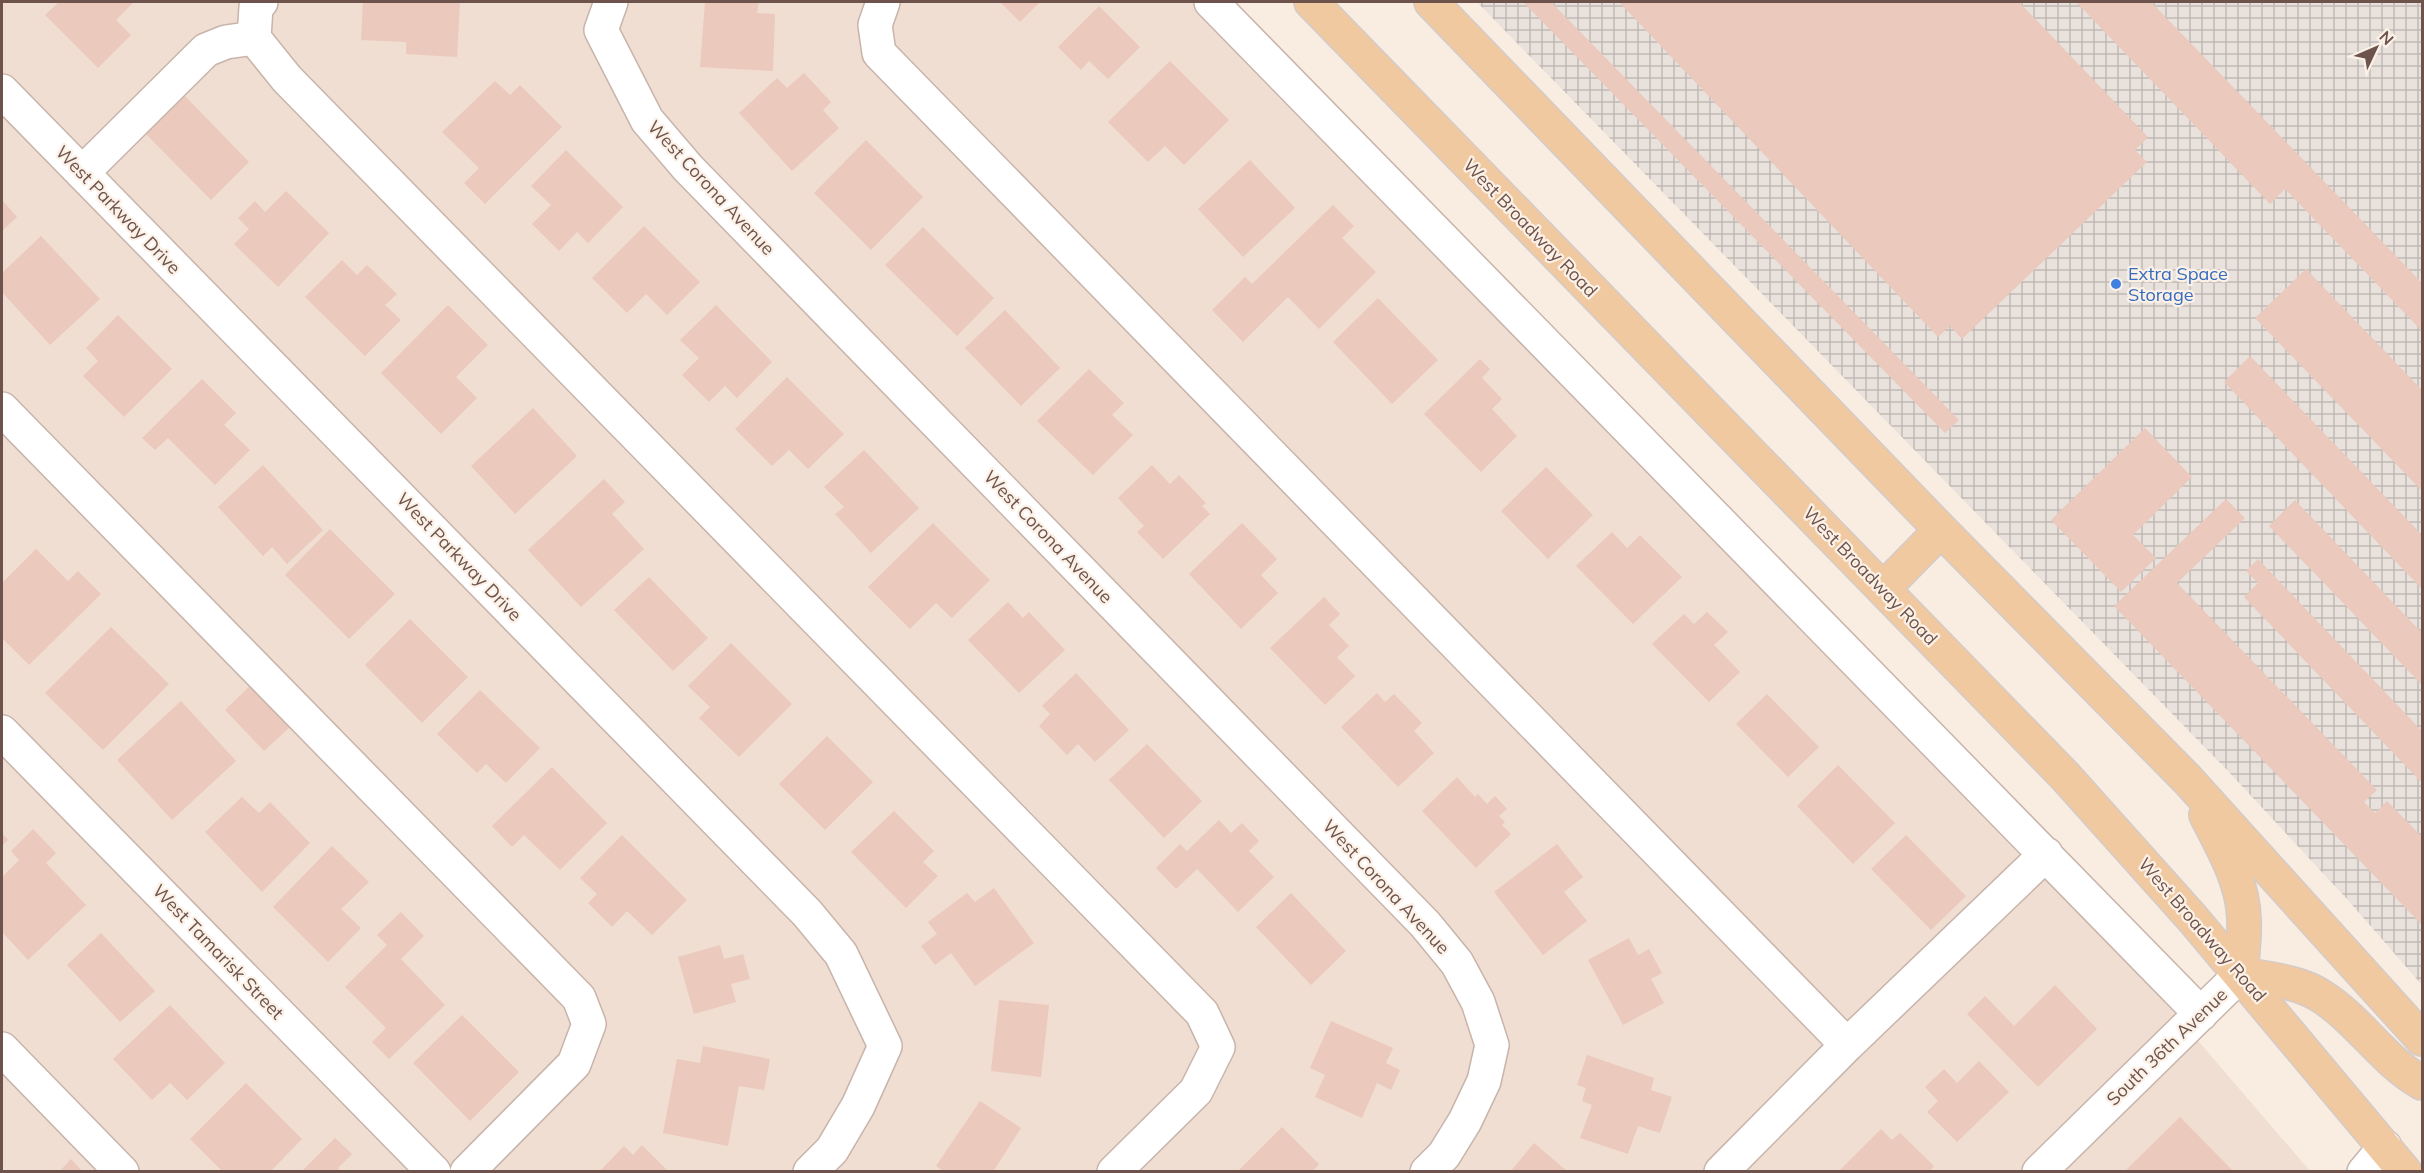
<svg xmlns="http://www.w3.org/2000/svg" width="2424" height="1173" font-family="Mulish,sans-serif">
	<defs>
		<pattern id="industrial-grid" width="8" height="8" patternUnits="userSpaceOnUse" patternTransform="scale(1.5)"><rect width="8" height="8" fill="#e8e1dc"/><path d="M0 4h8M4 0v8" fill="none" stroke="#c0b9b5"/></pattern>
	</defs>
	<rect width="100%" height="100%" fill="#f9ede2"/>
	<path fill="#efded1" d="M2 2H1193L2138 971 2310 1171 2 1172Z"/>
	<path fill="url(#industrial-grid)" d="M1477 2H2422V985L2347 899 2227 770Z"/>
	<path fill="#ebc9bd" d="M59 2H134L116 20 131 35 98 68 45 15Z
		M363 2H460L457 57 406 54V42L361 40Z
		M705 2H759L757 13 775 14 773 71 700 67Z
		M1000 2H1040L1020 22Z
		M1523 2H1551L1959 420 1945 433Z
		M1619 2H2019L2148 137 2135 150 2147 162 1962 339 1950 326 1938 337Z
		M2076 2H2151L2422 283V331L2285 189 2270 204Z
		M1099 6 1140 47 1108 79 1089 61 1081 70 1058 47Z
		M1170 61 1229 120 1184 165 1165 146 1148 162 1108 122Z
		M804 73 831 102 823 110 839 128 792 171 739 113 777 78 787 88Z
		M495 81 510 95 520 85 562 127 485 204 464 183 479 168 442 132Z
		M182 93 249 162 211 200 143 131Z
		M866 140 923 197 871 250 814 193Z
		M566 150 623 207 588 243 577 232 559 251 532 224 551 205 531 186Z
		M1250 160 1295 208 1243 257 1198 209Z
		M286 191 329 233 278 287 234 244 249 229 238 218 255 201 265 212Z
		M2 200 17 217 2 231Z
		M1333 205 1354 226 1342 238 1376 272 1319 329 1288 297 1243 342 1212 310 1245 277 1252 284Z
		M644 226 700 282 667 315 646 294 627 313 592 278Z
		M923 227 994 298 957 336 885 265Z
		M41 236 100 299 50 345 2 292V273Z
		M342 260 357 275 367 265 397 294 385 305 401 320 365 356 305 297Z
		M2306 269 2422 390V491L2255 318Z
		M1378 298 1438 360 1392 404 1333 342Z
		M448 305 488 345 456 377 477 398 441 434 381 373Z
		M716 305 772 362 737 398 725 386 709 402 682 375 699 358 680 340Z
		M1005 310 1060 368 1021 406 965 348Z
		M118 315 172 369 124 417 83 376 98 361 86 348Z
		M2250 356 2422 535V589L2224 382Z
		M1480 359 1490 369 1482 378 1502 399 1492 409 1517 436 1481 472 1424 414Z
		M1089 369 1124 403 1112 415 1133 435 1093 475 1037 421Z
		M787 377 844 434 808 469 789 450 772 466 735 429Z
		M202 379 236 413 224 425 250 450 215 485 168 438 155 450 142 438Z
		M533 408 577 456 515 514 471 466Z
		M2145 428 2192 477 2133 535 2156 558 2121 592 2051 520Z
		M864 450 919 508 871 553 835 514 844 507 824 487Z
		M263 465 323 530 287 564 272 547 263 556 218 507Z
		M1152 465 1170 484 1179 475 1206 503 1202 506 1210 514 1163 559 1137 532 1144 526 1118 498Z
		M1546 467 1593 515 1548 559 1501 511Z
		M604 479 625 502 612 514 644 549 581 607 528 550Z
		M2226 499 2245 518 2177 583 2377 790 2364 802 2375 813 2387 801 2422 837V925L2114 606Z
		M2295 500 2422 633V685L2269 526Z
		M933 523 990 580 952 618 936 603 910 629 868 587Z
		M1242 523 1277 559 1261 575 1278 593 1241 629 1189 574Z
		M330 529 395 594 349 639 285 575Z
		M1612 532 1627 548 1640 535 1682 577 1633 624 1576 566Z
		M36 549 68 581 78 571 101 594 29 665 2 638V583Z
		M2258 559 2422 731V783L2244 597 2258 583 2246 571Z
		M649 577 708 638 673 671 614 610Z
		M1324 597 1340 614 1329 625 1349 646 1337 657 1355 676 1325 705 1270 648Z
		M1008 602 1023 618 1029 612 1065 650 1019 693 968 640Z
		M1707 612 1728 632 1714 645 1740 672 1709 702 1652 644 1684 614 1694 624Z
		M410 619 468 677 422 723 365 665Z
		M111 627 169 684 103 750 45 693Z
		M731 643 792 704 739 757 699 718 710 707 688 686Z
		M1076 673 1129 730 1095 762 1078 744 1067 755 1039 726 1050 714 1042 706Z
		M253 683 292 725 264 751 225 710Z
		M480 690 540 748 506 783 486 764 477 773 437 734Z
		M1377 693 1385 702 1394 694 1422 723 1414 731 1434 753 1398 787 1341 727Z
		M1767 694 1819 747 1788 777 1736 724Z
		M181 701 236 761 172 820 117 760Z
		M827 736 873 782 825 830 779 784Z
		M1147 744 1202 801 1164 838 1109 780Z
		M1838 765 1895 823 1853 864 1797 806Z
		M552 767 607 823 560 870 524 835 512 847 492 826Z
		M1457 777 1475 797 1478 794 1487 804 1495 796 1507 809 1499 816 1505 822 1502 825 1511 834 1476 868 1422 811Z
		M242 797 259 813 270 802 310 843 262 892 205 832Z
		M894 811 934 851 923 862 938 876 906 908 851 852Z
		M1219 820 1231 833 1242 823 1259 841 1249 851 1274 877 1238 912 1197 869 1176 889 1156 868 1180 844 1187 851Z
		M33 829 56 853 46 863 86 905 28 960 2 932V877L19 860 11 851Z
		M2 833 8 840 2 846Z
		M622 835 687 900 652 935 627 911 612 927 588 903 597 894 580 878Z
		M1906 835 1966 896 1931 930 1871 869Z
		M1557 844 1583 877 1564 892 1587 921 1543 955 1494 892Z
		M332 846 369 882 341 909 361 928 328 962 273 907Z
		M994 888 1034 943 975 986 951 953 935 965 921 946 937 934 928 922 967 893 975 902Z
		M1291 893 1346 951 1311 985 1256 927Z
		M401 912 424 936 401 959 445 1005 389 1059 372 1042 386 1028 345 987 387 945 377 935Z
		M101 933 155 991 120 1022 67 965Z
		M1629 938 1638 955 1649 949 1662 973 1651 979 1664 1003 1623 1025 1588 960Z
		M720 945 724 959 743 954 750 979 731 984 736 1002 694 1014 678 957Z
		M2055 985 2097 1029 2038 1087 1967 1014 1985 996 2014 1026Z
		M999 1000 1049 1005 1041 1077 991 1071Z
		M170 1005 225 1063 187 1100 170 1083 152 1100 113 1059Z
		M462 1015 519 1072 470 1121 413 1063Z
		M1331 1021 1393 1048 1386 1063 1400 1070 1391 1090 1377 1083 1362 1118 1315 1097 1325 1075 1310 1068Z
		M703 1046 770 1059 764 1090 739 1086 728 1146 663 1133 677 1059 700 1063Z
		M1587 1055 1654 1078 1651 1090 1672 1097 1660 1133 1638 1126 1628 1154 1580 1138 1592 1105 1582 1101 1586 1088 1577 1085Z
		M1979 1061 2009 1092 1957 1142 1927 1112 1938 1101 1925 1087 1944 1069 1957 1083Z
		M246 1083 302 1139 270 1172H223L190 1139Z
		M980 1101 1021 1128 993 1172H944L936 1166Z
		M2180 1117 2234 1172H2124Z
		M1282 1127 1319 1164 1312 1172H1237Z
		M1881 1129 1892 1140 1900 1133 1934 1166 1929 1172H1838Z
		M335 1138 352 1154 338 1168 342 1172H301Z
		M1534 1143 1568 1172H1510Z
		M642 1145 669 1172H599L624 1146 633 1155Z
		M71 1159 83 1172H59Z"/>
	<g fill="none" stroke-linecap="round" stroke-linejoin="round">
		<defs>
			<path id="minor" d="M261 2 256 7 254 38 287 79 1202 1013 1218 1047 1196 1091 1114 1172
				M611 2 601 30 647 120 688 168 1425 924 1457 963 1478 1002 1492 1045 1484 1081 1465 1121 1444 1155 1427 1172
				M883 2 875 25 879 53 1847 1045
				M1211 2 2201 1014
				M2 91 807 913 841 954 885 1046 858 1106 832 1150 810 1172
				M82 173 206 50 226 42 254 38
				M2 409 579 998 589 1024 574 1064 467 1172
				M2 732 434 1172
				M2 1049 122 1172
				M1721 1172 1847 1045 2046 854
				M2039 1172 2241 974
				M2364 1172 2385 1147"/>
			<path id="major" d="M1311 2 2065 776 2193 919 2405 1172
				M1431 2 1941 530 2187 779 2422 1039
				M1883 589 1941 530
				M2206 815C2222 847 2243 881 2244 919 2245 937 2242 956 2241 974 2267 979 2298 981 2321 996 2359 1020 2383 1061 2422 1083"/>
		</defs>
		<use href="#minor" stroke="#c8b4ab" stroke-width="36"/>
		<use href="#major" stroke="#d3cbc9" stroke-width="36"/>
		<use href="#minor" stroke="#fff" stroke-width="33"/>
		<use href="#major" stroke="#f1c9a1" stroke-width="33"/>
	</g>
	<circle fill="#3f7fe0" stroke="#fcf1e7" stroke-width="2" cx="2116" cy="284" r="6"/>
	<g text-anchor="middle" stroke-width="4.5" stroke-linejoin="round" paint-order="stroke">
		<g font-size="18" fill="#6d534c" stroke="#fcf1e7">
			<text transform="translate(711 188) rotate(47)" y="6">West Corona Avenue</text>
			<text transform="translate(118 210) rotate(46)" y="6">West Parkway Drive</text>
			<text transform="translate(1530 228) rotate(46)" y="6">West Broadway Road</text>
			<text transform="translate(1048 537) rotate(46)" y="6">West Corona Avenue</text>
			<text transform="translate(459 557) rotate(46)" y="6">West Parkway Drive</text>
			<text transform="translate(1870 576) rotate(46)" y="6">West Broadway Road</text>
			<text transform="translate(1386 887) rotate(47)" y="6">West Corona Avenue</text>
			<text transform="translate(2202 930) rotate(49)" y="6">West Broadway Road</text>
			<text transform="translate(218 952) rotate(46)" y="6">West Tamarisk Street</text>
			<text transform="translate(2167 1047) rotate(-44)" y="6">South 36th Avenue</text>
		</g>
		<g font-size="18" fill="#366cbe" stroke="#fcf1e7" text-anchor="start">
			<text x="2128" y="280">Extra Space<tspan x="2128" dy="21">Storage</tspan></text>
		</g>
	</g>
	<rect width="2424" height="1173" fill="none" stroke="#6d534c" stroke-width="6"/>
	<g transform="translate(2376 48) rotate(46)" stroke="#fcf1e7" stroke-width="4.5" paint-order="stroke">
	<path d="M0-4.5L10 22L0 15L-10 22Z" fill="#6d534c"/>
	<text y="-9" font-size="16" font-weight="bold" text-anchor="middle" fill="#6d534c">N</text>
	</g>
</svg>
